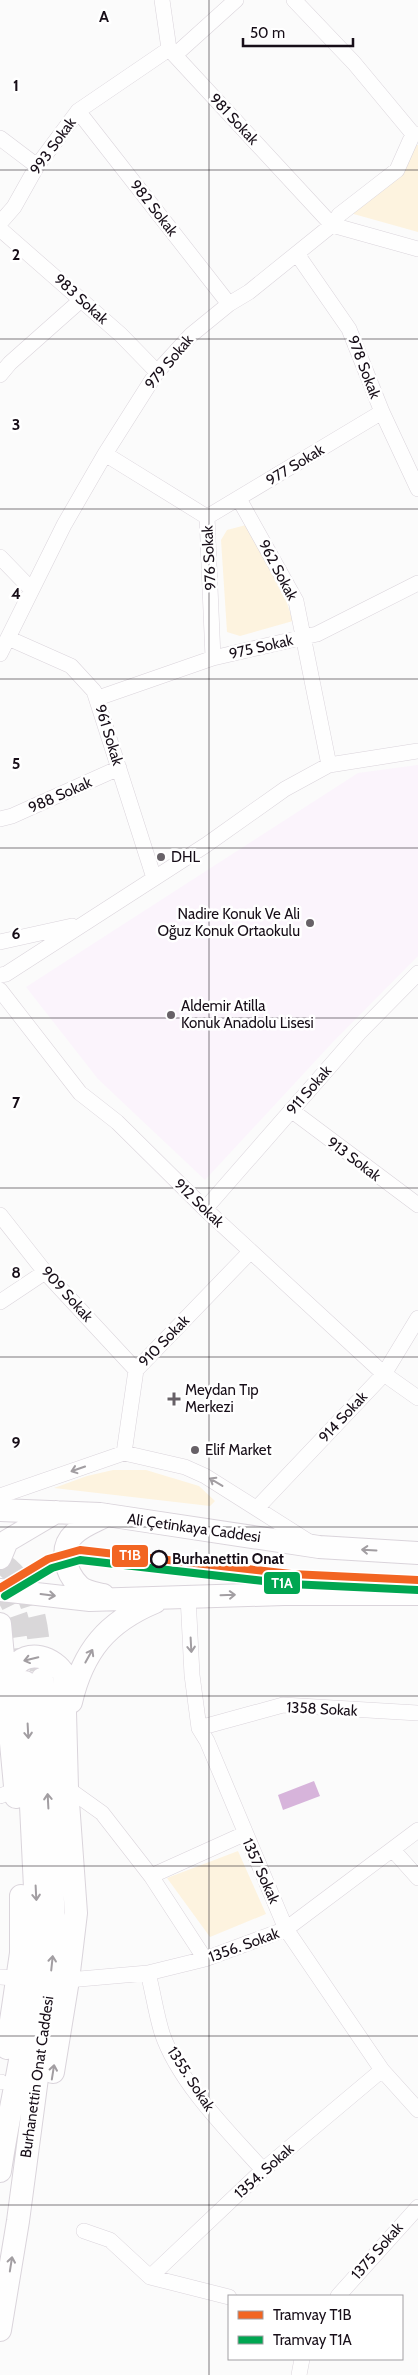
<svg xmlns="http://www.w3.org/2000/svg" width="418" height="2375" font-family="Cabin,sans-serif">
	<rect width="100%" height="100%" fill="#fbfbfb"/>
	<path fill="#fbf4fc" d="M418 765V956L332 1043 205 1180 98 1079 26 987 358 773Z"/>
	<path fill="#fdf3df" d="M415 145H418V232L350 213Z
		M246 525 287 603 293 621 240 636 227 632 221 540 227 530Z
		M113 1470H146L199 1486 215 1501 210 1506 54 1488 87 1476Z
		M238 1851 266 1914 210 1937 167 1878Z"/>
	<path fill="#d7b4db" d="M314 1781 320 1796 283 1810 278 1795Z"/>
	<g fill="none" stroke-linecap="round" stroke-linejoin="round">
		<path stroke="#d9d7d9" stroke-width="22" stroke-dasharray="22 11" stroke-linecap="butt" d="M0 1562C37 1585 39 1637 41 1676
			M0 1587C23 1612 23 1646 25 1678"/>
		<defs>
			<path id="minor" d="M162 0 169 49 332 225 418 249
				M294 0 354 63 413 134H418
				M175 55 236 0
				M78 111 229 304
				M0 138 37 166
				M0 223 14 207 37 166 78 111 169 49
				M0 229 121 335 157 372
				M297 254 349 329 382 412 418 489
				M0 375 10 363 81 300
				M105 454 207 517 213 658
				M239 499 296 601 329 765
				M207 517 382 412
				M0 557 31 589
				M8 638 71 666 94 691 154 878
				M0 654 64 525 105 454 157 372 191 335 229 304 249 292 332 225 339 215 397 170 413 134
				M98 698 213 658 317 634 418 583
				M0 819 12 816 119 768
				M0 942 72 926
				M0 975 6 974 206 845 285 789 329 765 418 751
				M0 990 80 1093 117 1122 205 1209 384 1374 418 1398
				M291 1110 418 1205
				M205 1209 359 1033 418 973
				M0 1215 45 1272 136 1370
				M0 1302 45 1272
				M124 1453 136 1370 250 1252
				M0 1496 124 1453 185 1467 205 1476 311 1543
				M257 1508 384 1374 418 1318
				M188 1596 192 1675 199 1728 207 1741 286 1929 382 2070 418 2110
				M199 1728 283 1705 418 1713
				M67 1788 102 1813 151 1876 205 1959
				M0 1796 16 1790
				M393 1850 418 1878
				M151 1876 244 1834
				M148 1973C153 1992 156 2014 162 2033 179 2083 228 2131 263 2170
				M0 1977 15 1978
				M68 1980 148 1973 205 1959 286 1929 418 1830
				M0 2082H1
				M84 2231 110 2240 150 2277 229 2297
				M150 2277 263 2170 382 2070
				M338 2296 418 2207
				M299 2375 302 2359"/>
			<path id="primary" d="M0 1510 100 1514 319 1547 418 1553
				M0 1558 7 1541 56 1512
				M0 1590 90 1600 284 1594H418
				M103 1595C95 1593 85 1592 79 1586 65 1572 59 1548 74 1534 83 1525 96 1521 107 1515
				M0 1624 16 1797
				M7 1687C9 1681 11 1673 14 1668 27 1647 55 1658 64 1674L67 1788 76 1913 68 1980 53 2072
				M71 1702C83 1651 107 1622 155 1602
				M7 2048 21 1953V1896
				M0 2171C12 2091 34 2011 37 1929L25 1682
				M0 2330 18 2221 54 1950V1922L42 1679"/>
		</defs>
		<use href="#minor" stroke="#dad4db" stroke-width="16"/>
		<use href="#primary" stroke="#dad4db" stroke-width="24"/>
		<use href="#minor" stroke="#fefefe" stroke-width="15"/>
		<use href="#primary" stroke="#fefefe" stroke-width="22"/>
		<defs>
			<path id="tram-1" d="M0 1588 48 1559 80 1550 291 1574 418 1580"/>
			<path id="tram-2" d="M5 1596 52 1568 80 1560 290 1584 418 1590"/>
		</defs>
		<use href="#tram-1" stroke="#fff" stroke-width="11"/>
		<use href="#tram-2" stroke="#fff" stroke-width="11"/>
		<use href="#tram-1" stroke="#f26522" stroke-width="8"/>
		<use href="#tram-2" stroke="#00a651" stroke-width="8"/>
	</g>
	<defs><path id="oneway-shaft" d="M-6 0H5M1.5-3L5.5 0L1.5 3" fill="none" stroke-width="1.6" stroke-linecap="round" stroke-linejoin="round" transform="scale(1.25)"/></defs>
	<g stroke="#a29ea2">
		<use href="#oneway-shaft" transform="translate(78 1469) rotate(161)"/>
		<use href="#oneway-shaft" transform="translate(216 1482) rotate(-149)"/>
		<use href="#oneway-shaft" transform="translate(369 1550) rotate(-177)"/>
		<use href="#oneway-shaft" transform="translate(48 1595) rotate(7)"/>
		<use href="#oneway-shaft" transform="translate(228 1595) rotate(-2)"/>
		<use href="#oneway-shaft" transform="translate(191 1645) rotate(87)"/>
		<use href="#oneway-shaft" transform="translate(89 1656) rotate(-61)"/>
		<use href="#oneway-shaft" transform="translate(31 1659) rotate(167)"/>
		<use href="#oneway-shaft" transform="translate(28 1731) rotate(87)"/>
		<use href="#oneway-shaft" transform="translate(48 1801) rotate(-93)"/>
		<use href="#oneway-shaft" transform="translate(36 1893) rotate(87)"/>
		<use href="#oneway-shaft" transform="translate(52 1963) rotate(-84)"/>
		<use href="#oneway-shaft" transform="translate(53 2072) rotate(-81)"/>
		<use href="#oneway-shaft" transform="translate(11 2264) rotate(-81)"/>
	</g>
	<path fill="none" stroke="#170e18" stroke-width="1" stroke-opacity="0.55" d="M209 0V2375M0 170H418M0 339H418M0 509H418M0 679H418M0 848H418M0 1018H418M0 1188H418M0 1357H418M0 1527H418M0 1696H418M0 1866H418M0 2036H418M0 2205H418"/>
	<g fill="#676167" stroke="#fff" stroke-width="2">
		<circle cx="161" cy="857" r="5"/>
		<circle cx="310" cy="923" r="5"/>
		<circle cx="171" cy="1015" r="5"/>
		<path d="M171.5 1391.5h5v5h5v5h-5v5h-5v-5h-5v-5h5z"/>
		<circle cx="195" cy="1450" r="5"/>
	</g>
	<circle fill="#fff" stroke="#170e18" stroke-width="2.5" cx="159" cy="1559" r="8"/>
	<g text-anchor="middle" stroke-width="5" stroke-linejoin="round" paint-order="stroke">
		<g font-size="15" fill="#170e18" stroke="#fff">
			<text transform="translate(234 119) rotate(47)" y="5">981 Sokak</text>
			<text transform="translate(53 146) rotate(-54)" y="5">993 Sokak</text>
			<text transform="translate(154 208) rotate(52)" y="5">982 Sokak</text>
			<text transform="translate(81 299) rotate(42)" y="5">983 Sokak</text>
			<text transform="translate(169 362) rotate(-50)" y="5">979 Sokak</text>
			<text transform="translate(364 367) rotate(69)" y="5">978 Sokak</text>
			<text transform="translate(295 465) rotate(-31)" y="5">977 Sokak</text>
			<text transform="translate(209 558) rotate(-93)" y="5">976 Sokak</text>
			<text transform="translate(278 570) rotate(62)" y="5">962 Sokak</text>
			<text transform="translate(261 647) rotate(-13)" y="5">975 Sokak</text>
			<text transform="translate(109 735) rotate(73)" y="5">961 Sokak</text>
			<text transform="translate(60 795) rotate(-24)" y="5">988 Sokak</text>
			<text transform="translate(309 1090) rotate(-49)" y="5">911 Sokak</text>
			<text transform="translate(354 1159) rotate(37)" y="5">913 Sokak</text>
			<text transform="translate(199 1203) rotate(44)" y="5">912 Sokak</text>
			<text transform="translate(67 1294) rotate(48)" y="5">909 Sokak</text>
			<text transform="translate(164 1341) rotate(-46)" y="5">910 Sokak</text>
			<text transform="translate(343 1417) rotate(-47)" y="5">914 Sokak</text>
			<text transform="translate(194 1528) rotate(8)" y="5">Ali Çetinkaya Caddesi</text>
			<text transform="translate(322 1709) rotate(3)" y="5">1358 Sokak</text>
			<text transform="translate(261 1871) rotate(66)" y="5">1357 Sokak</text>
			<text transform="translate(244 1945) rotate(-20)" y="5">1356. Sokak</text>
			<text transform="translate(37 2077) rotate(-82)" y="5">Burhanettin Onat Caddesi</text>
			<text transform="translate(191 2079) rotate(57)" y="5">1355. Sokak</text>
			<text transform="translate(264 2171) rotate(-42)" y="5">1354. Sokak</text>
			<text transform="translate(377 2251) rotate(-49)" y="5">1375 Sokak</text>
		</g>
		<g font-size="15" fill="#170e18" stroke="#fff" text-anchor="start">
			<text x="171" y="862">DHL</text>
			<text x="300" y="919" text-anchor="end">Nadire Konuk Ve Ali<tspan x="300" dy="17">Oğuz Konuk Ortaokulu</tspan></text>
			<text x="181" y="1011">Aldemir Atilla<tspan x="181" dy="17">Konuk Anadolu Lisesi</tspan></text>
			<text x="185" y="1395">Meydan Tıp<tspan x="185" dy="17">Merkezi</tspan></text>
			<text x="205" y="1455">Elif Market</text>
		</g>
		<g font-size="15" font-weight="bold" fill="#170e18" stroke="#fff" text-anchor="start">
			<text x="172" y="1564">Burhanettin Onat</text>
		</g>
	</g>
	<g font-size="16" text-anchor="middle" font-weight="bold" fill="#170e18" stroke="#fff" stroke-width="5" stroke-linejoin="round" paint-order="stroke">
		<text x="104" y="22">A</text>
		<text x="16" y="91">1</text>
		<text x="16" y="260">2</text>
		<text x="16" y="430">3</text>
		<text x="16" y="599">4</text>
		<text x="16" y="769">5</text>
		<text x="16" y="939">6</text>
		<text x="16" y="1108">7</text>
		<text x="16" y="1278">8</text>
		<text x="16" y="1448">9</text>
	</g>
	<g stroke="#fff" stroke-width="2">
		<rect x="111" y="1544" width="38" height="24" rx="5" fill="#f26522"/>
		<rect x="263" y="1571" width="38" height="24" rx="5" fill="#00a651"/>
	</g>
	<g font-size="14" text-anchor="middle" font-weight="bold" fill="#fff">
		<text x="130" y="1560">T1B</text>
		<text x="282" y="1588">T1A</text>
	</g>
	<rect x="228" y="2295" width="175" height="65" fill="#ffffff" stroke="#a29fa3"/>
	<rect x="238" y="2311" width="25" height="8" fill="#f26522" stroke="#a29fa3"/>
	<text x="273" y="2320" font-size="15" fill="#170e18">Tramvay T1B</text>
	<rect x="238" y="2336" width="25" height="8" fill="#00a651" stroke="#a29fa3"/>
	<text x="273" y="2345" font-size="15" fill="#170e18">Tramvay T1A</text>
	<path d="M243 38v8h110v-8" fill="none" stroke="#170e18" stroke-width="2.5"/>
	<text x="250" y="38" font-size="15" fill="#170e18" stroke="#ffffff" stroke-width="4" paint-order="stroke">50 m</text>
</svg>
